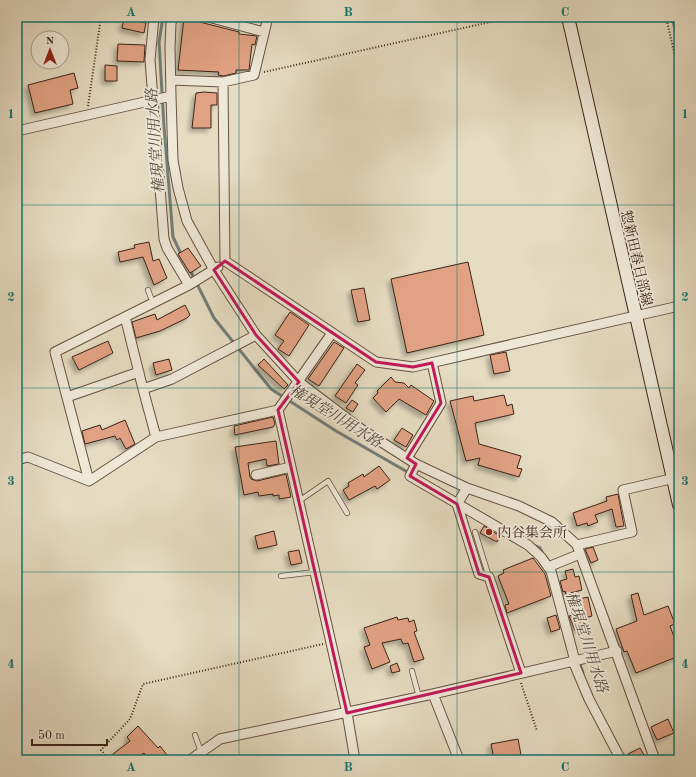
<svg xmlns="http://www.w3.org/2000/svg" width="696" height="777" font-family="'Old Standard TT','Noto Serif JP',serif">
	<defs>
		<filter id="shadow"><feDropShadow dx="-3.5" dy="3.5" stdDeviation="2" flood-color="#0004"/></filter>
	</defs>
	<rect width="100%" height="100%" fill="#e6dcc2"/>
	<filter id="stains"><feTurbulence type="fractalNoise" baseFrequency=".005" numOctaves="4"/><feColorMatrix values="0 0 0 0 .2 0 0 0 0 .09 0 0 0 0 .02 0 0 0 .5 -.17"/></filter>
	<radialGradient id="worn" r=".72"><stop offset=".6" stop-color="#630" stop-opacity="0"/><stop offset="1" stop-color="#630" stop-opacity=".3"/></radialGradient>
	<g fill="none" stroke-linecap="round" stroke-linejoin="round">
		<path stroke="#727e79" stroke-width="3" d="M163 17 159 42 164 126 173 237 182 256
			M672 17 679 46
			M190 270 214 318 271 389 336 431 411 474
			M533 545 540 548 543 554
			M579 661 583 673"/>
	</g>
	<path fill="#e1a283" stroke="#3b2317" filter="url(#shadow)" d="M184 18 239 32V34L257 36 255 45 252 44 249 70H236V73L224 76 218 75 219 72 178 70Z
		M128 19 146 23 144 33 122 28 124 20 128 21Z
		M118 44 145 45 144 62 117 61Z
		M105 65 117 66V81H105Z
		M74 73 78 88 70 90 73 104 35 113 28 85Z
		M204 92 217 93V105H211V128H192L196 93Z
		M149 242 153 261 159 259 167 278 154 285 143 257 120 262 118 252 135 248 134 245Z
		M188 248 201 266 190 273 178 254Z
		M468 262 484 335 407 353 391 279Z
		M364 288 370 320 358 322 351 290Z
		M185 305 190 315 187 318 160 331 136 338 132 322 155 314 157 320Z
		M290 312 309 325 289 356 278 349 284 341 275 335Z
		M108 341 113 353 79 370 72 357Z
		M334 342 344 348 319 386 308 379Z
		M506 352 510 371 494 374 490 355Z
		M169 359 172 370 156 375 153 363Z
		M264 359 288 385 284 389 258 365Z
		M357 364 365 370 355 383 358 385 346 403 335 396Z
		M391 377 395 382 404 383 409 388 411 385 434 401 426 415 399 399 386 412 373 398 378 393 377 391Z
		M504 395 507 406 512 404 514 414 475 423 479 444 521 456 517 468 522 469 519 477 478 465 480 458 466 461 450 401 473 396 474 401Z
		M352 400 358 404 353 412 346 408Z
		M273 417 275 424 273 427 235 435 234 426Z
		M125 420 135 444 126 449 120 438 117 440 115 436 85 444 82 431 100 425 102 430Z
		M402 428 413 435 406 447 394 440Z
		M276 441 279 464 267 466 266 459 248 463 250 477 251 479 257 481 286 474 291 497 279 499V495L273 496V494L259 496 258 492 244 495 235 447Z
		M379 466 390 480 377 489 375 486 349 500 343 490 349 486 348 483 363 474 364 477Z
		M618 494 624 526 616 527 612 509 595 515 598 522 588 526 587 523 577 526 573 513 607 501 606 497Z
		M484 526 500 536 497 542 480 533Z
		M274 531 277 545 258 549 255 536Z
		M593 547 598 560 591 563 585 549Z
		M299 550 302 563 291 565 288 552Z
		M533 558 545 574 551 596 507 613 505 605 509 604 498 576 504 573 503 570Z
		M573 569 575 577 579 576 582 590 566 594 565 591 563 592 560 581 567 579 565 571Z
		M638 593 644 615 668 606 675 624 670 626 679 650V656L636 673 627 651 624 652 616 629 637 621 631 595Z
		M588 597 592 616 584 618 579 599Z
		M581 613 584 627 575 630 569 616Z
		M556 615 560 629 551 632 547 618Z
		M397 617 398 620 408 618 409 622 414 620 417 631 414 632 424 659 414 662 408 643 403 644 401 639 382 643 390 662 372 669 364 647 370 645 364 628Z
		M397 663 400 671 392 673 390 666Z
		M668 719 674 733 657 740 651 727Z
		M138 726 158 748 160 746 171 760H150L144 753 133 760H118L113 754 130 741 127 737Z
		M518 739 522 760H509L508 757 494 759 491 744Z
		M640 748 647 760H631L628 754Z"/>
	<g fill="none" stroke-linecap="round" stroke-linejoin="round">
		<defs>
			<path id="lane" d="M148 290 153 303
				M299 501 328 481 347 513
				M475 532 489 577
				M281 576 315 572
				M412 671 419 697
				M195 735 201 752"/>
			<path id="street" d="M154 17 150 60 164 239 167 248 189 285
				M173 17 171 23 170 48 171 96 173 160 178 188 187 221 214 270 256 335 299 382 361 429 416 464 467 488 519 506 552 522 577 545 655 760
				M208 17 264 32
				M171 80 223 82 254 75 268 17
				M223 82 225 261 376 362 413 367 679 306
				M17 131 171 96
				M125 317 143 389
				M332 333 278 410 347 713 355 760
				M67 397 139 372
				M156 437 278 410
				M407 458 441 403 432 363
				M17 460 28 457 89 481 156 437 143 389 172 379 256 335
				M416 464 410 476 528 545 541 557 551 571 575 661
				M256 475 291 467
				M89 481 55 352 189 285 218 267
				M467 488 457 504 479 574 489 577 521 673
				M577 545 632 532 623 490 679 477
				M548 567 580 554
				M573 661 589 699 621 760
				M433 694 459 760
				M190 760 220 739 433 694 617 651"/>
			<path id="secondary" d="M568 17 679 505"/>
		</defs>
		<use href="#lane" stroke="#665142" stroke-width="6"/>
		<use href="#street" stroke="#665142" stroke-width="11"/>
		<use href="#secondary" stroke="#3b2317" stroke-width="14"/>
		<path stroke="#3b2317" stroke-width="2" stroke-dasharray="1 2" stroke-linecap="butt" d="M666 17 679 74
			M264 72 513 17
			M88 106 101 17
			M521 683 537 731
			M109 760 101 750 130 719 143 684 323 644"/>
		<use href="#lane" stroke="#efe8d7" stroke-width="4.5"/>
		<use href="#street" stroke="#efe8d7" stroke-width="9"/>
		<use href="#secondary" stroke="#efe8d7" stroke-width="12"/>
	</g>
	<path fill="none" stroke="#c2185b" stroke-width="3" stroke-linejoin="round" d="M225 261 376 362 413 367 432 363 441 403 407 458 416 464 410 476 457 504 479 574 489 577 521 673 347 713 278 410 299 382 256 335 214 270Z"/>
	<path fill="none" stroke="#0f766e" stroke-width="1" stroke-opacity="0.55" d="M239 17V760M457 17V760M17 205H679M17 388H679M17 572H679"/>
	<circle fill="#8f2418" stroke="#efe8d7" stroke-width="1.5" cx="489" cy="532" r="4"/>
	<g text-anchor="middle" stroke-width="3.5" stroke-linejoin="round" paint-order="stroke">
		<g font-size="14" fill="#3b2317" stroke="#efe8d7">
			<text transform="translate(637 258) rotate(77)" y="5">惣新田春日部線</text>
		</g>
		<g font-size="14" fill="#3b2317" stroke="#efe8d7" text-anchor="start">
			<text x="497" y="537">内谷集会所</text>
		</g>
		<g font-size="15" font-style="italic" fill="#524940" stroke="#efe8d7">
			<text transform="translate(155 141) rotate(-94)" y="5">権現堂川用水路</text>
			<text transform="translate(336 416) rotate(32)" y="5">権現堂川用水路</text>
			<text transform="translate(587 642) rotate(72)" y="5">権現堂川用水路</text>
		</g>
	</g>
	<rect width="696" height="777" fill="none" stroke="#e6dcc2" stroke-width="44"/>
	<g transform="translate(50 50)"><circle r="19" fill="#efe8d7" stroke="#a7998a"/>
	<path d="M0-3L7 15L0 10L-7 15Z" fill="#8f2418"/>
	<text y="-6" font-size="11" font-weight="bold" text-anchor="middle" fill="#3b2317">N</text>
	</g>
	<path d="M32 739v6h75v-6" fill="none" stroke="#3b2317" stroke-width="2"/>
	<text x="38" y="739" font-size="12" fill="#3b2317" stroke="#efe8d7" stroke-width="3" paint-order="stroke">50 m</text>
	<rect x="22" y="22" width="652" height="733" fill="none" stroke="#0f766e" stroke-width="1.5"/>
	<g font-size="13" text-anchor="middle" font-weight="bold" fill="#0f766e">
		<text x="131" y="16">A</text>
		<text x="348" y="16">B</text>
		<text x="565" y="16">C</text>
		<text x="11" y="118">1</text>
		<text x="685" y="118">1</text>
		<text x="11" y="301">2</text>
		<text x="685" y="301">2</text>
		<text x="11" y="485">3</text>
		<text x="685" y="485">3</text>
		<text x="11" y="668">4</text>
		<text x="685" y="668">4</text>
		<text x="131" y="771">A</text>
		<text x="348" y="771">B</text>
		<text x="565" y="771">C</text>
	</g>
	<rect width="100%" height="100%" filter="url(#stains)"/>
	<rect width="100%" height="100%" fill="url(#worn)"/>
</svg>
